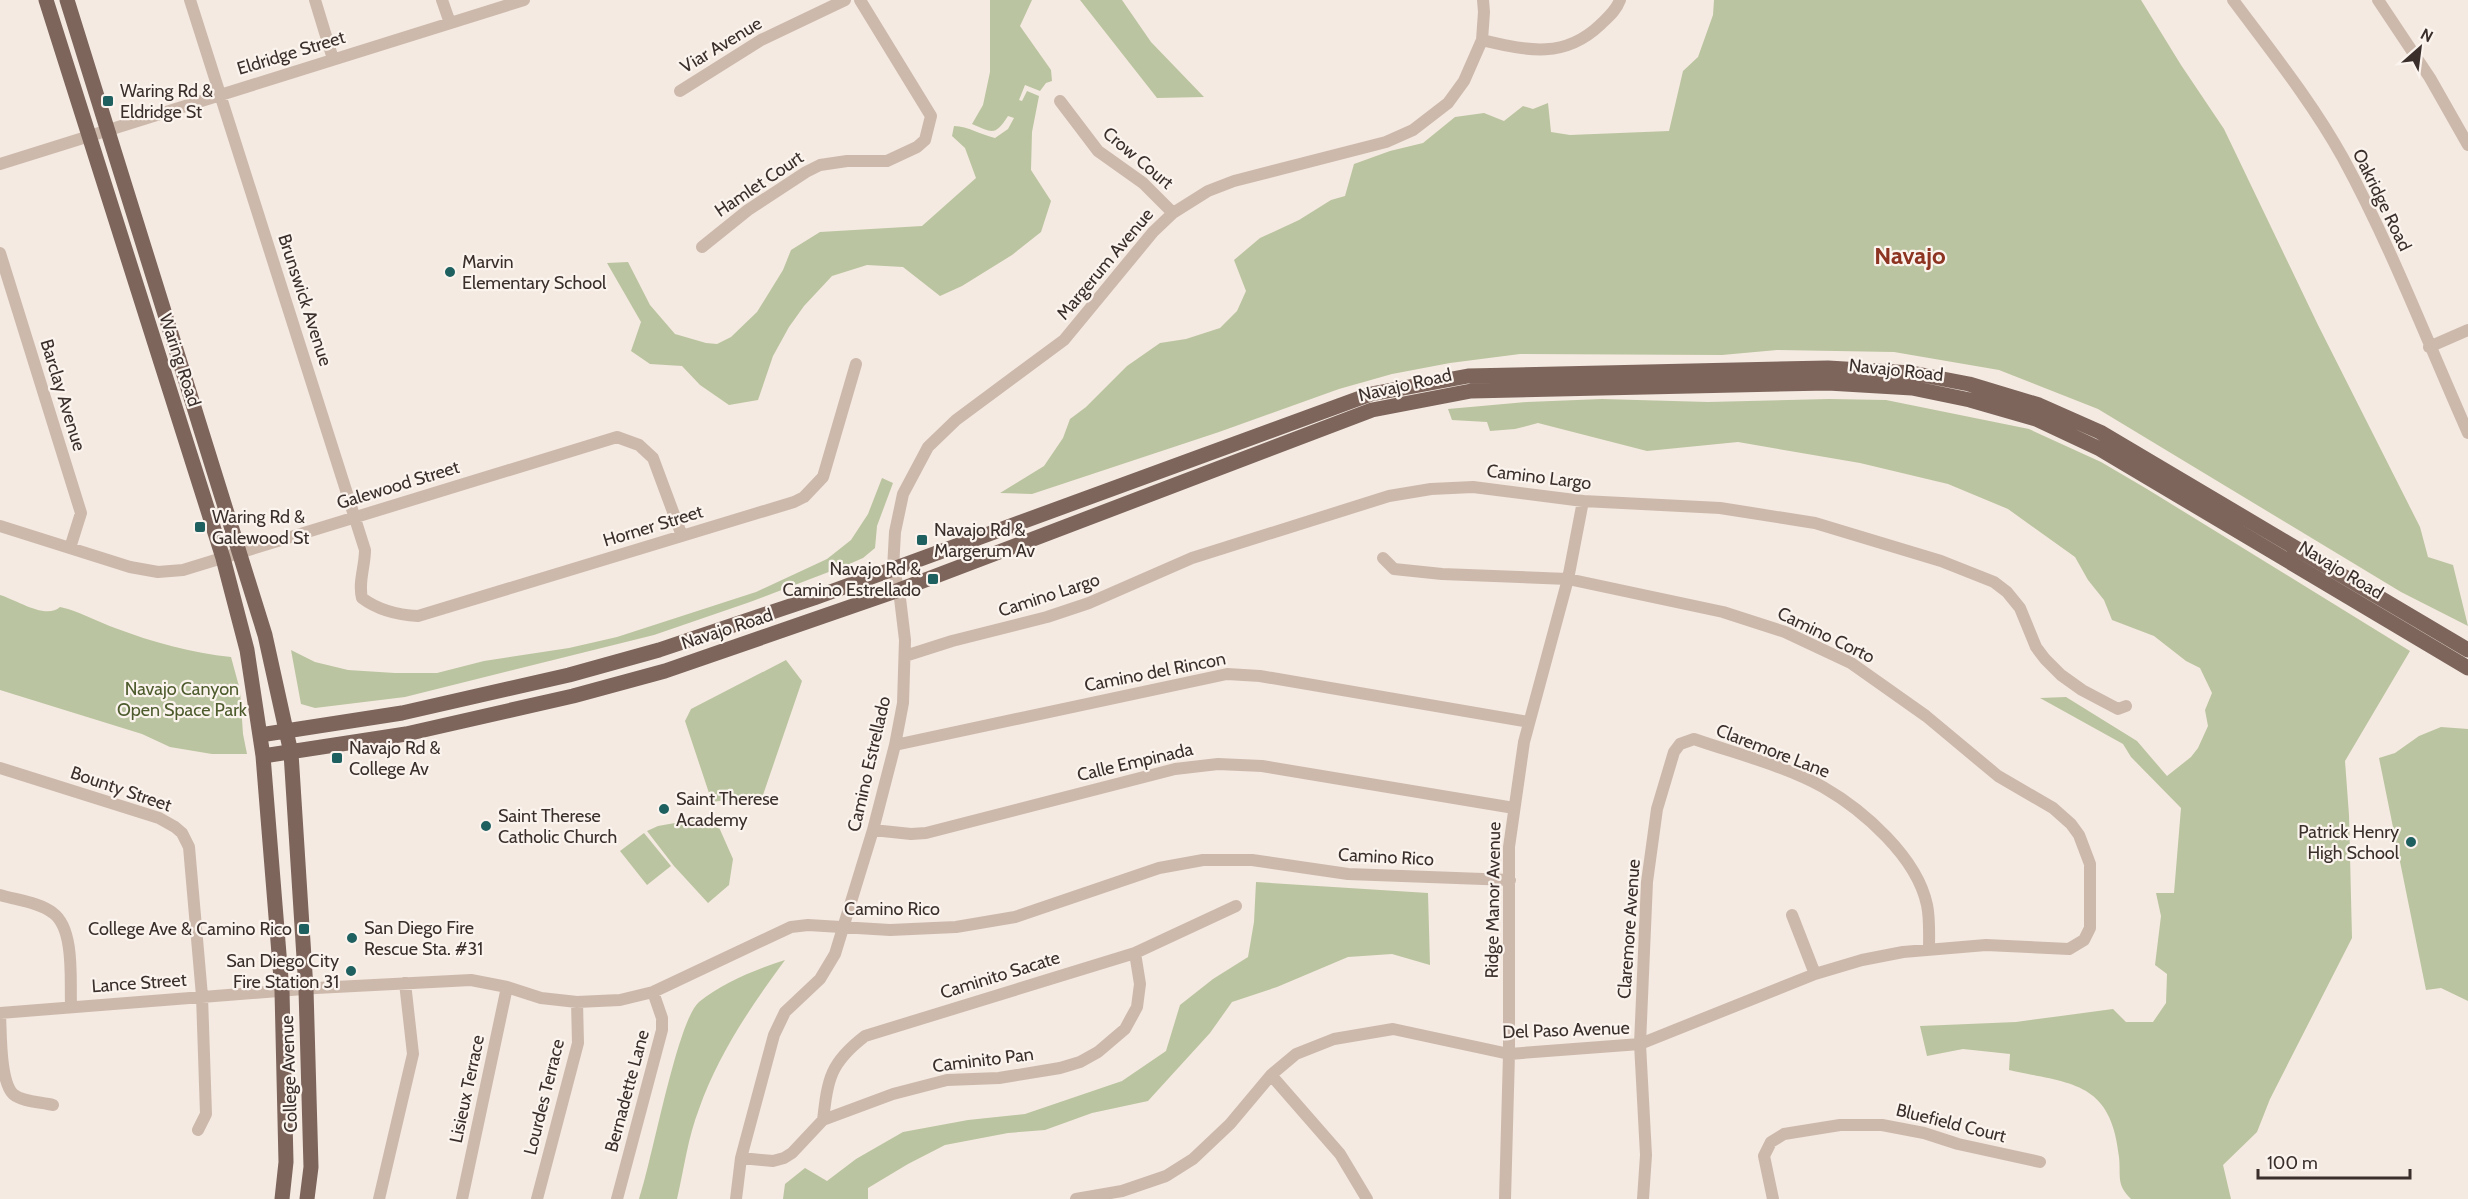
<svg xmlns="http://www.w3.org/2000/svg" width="2468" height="1199" font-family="Cabin,sans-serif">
	<rect width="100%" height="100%" fill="#f4eae1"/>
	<path fill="#bbc4a0" d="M990 0H1032L1020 26 1051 70 1052 81 1046 83 1040 91 1025 85 1019 100 1022 101 1027 91 1039 96 1032 132 1031 170 1051 201 1041 232 1012 255 962 286 940 296 903 267 867 265 832 276 804 306 789 327 773 356 758 400 729 405 700 385 682 366 650 364 631 351 641 322 607 263 628 262 650 305 675 334 706 343 717 344 731 337 757 312 783 270 791 250 820 232 922 226 976 178 965 148 952 136 954 126C968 126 981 135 995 138L1008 129 1014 118 1008 116C995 136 993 133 972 124L983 105 990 72Z
		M1080 0H1122L1151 42 1204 97 1157 98Z
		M1714 0H2141L2181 65 2224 129 2318 325 2420 527 2428 557 2453 565 2468 626 2401 592 2098 409 1999 370 1894 352 1777 350 1722 355 1520 354 1450 363 1392 374 1339 389 1219 432 1032 494 1000 493 1044 466 1063 438 1070 419 1086 407 1127 366 1160 343 1186 339 1220 328 1237 311 1246 291 1234 260 1260 238 1299 220 1331 200 1345 196 1354 164 1390 151 1423 143 1455 117 1484 113 1504 121 1523 106 1533 109 1548 103 1551 132 1570 135 1669 131 1683 71 1698 57 1713 15Z
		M1602 399 1708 402 1829 399 1886 400 2029 429 2101 462 2147 489 2410 651 2345 761 2349 815 2352 938 2270 1099 2257 1132 2223 1165 2231 1199H2131C2116 1184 2121 1177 2119 1157 2111 1081 2072 1084 2009 1070L2010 1054 1963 1049 1927 1056 1920 1026 2016 1022 2113 1009 2126 1022H2153L2166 1003 2167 974 2155 965 2161 916 2156 893H2174L2181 808 2131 757 2123 744 2040 698 2066 697 2137 741 2167 776 2191 757 2198 748 2208 726 2205 710 2212 693 2200 668 2186 661 2154 636 2112 620 2104 600 2088 580 2075 557 2008 509 1948 484 1860 463 1738 442 1647 451 1538 423 1515 429 1490 431 1487 422 1452 420 1448 409 1527 402Z
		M882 478 893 483 877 526 875 548 863 558 847 565 750 602 654 635 405 697 315 708 301 704 291 650 315 662 348 670 395 673H437L484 661 569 648 617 637 756 592 827 559 851 540 868 514Z
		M0 595C17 600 46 620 60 607L68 609C84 614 99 622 115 628 152 642 192 653 231 657L240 690 243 734 247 754H212L170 747 142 734 0 690Z
		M786 660 802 681 763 795 712 802 685 721 691 709Z
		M2441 727 2468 729V1001L2441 988 2426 990 2379 758 2395 753 2419 736Z
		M714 816 733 859 729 885 708 903 674 866 647 831 658 826Z
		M644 833 671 866 647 885 620 851Z
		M1256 882 1428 893 1430 965 1392 954 1348 957 1277 987 1232 1002 1210 1033 1148 1101 1092 1113 1045 1130 1008 1133 945 1145 908 1164 868 1188V1199H783L785 1184 805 1168 827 1181 856 1159 903 1132 968 1120 1025 1114 1122 1081 1166 1051 1180 1005 1213 979 1248 957 1254 922Z
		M785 960C751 1006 718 1055 699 1109 688 1137 684 1169 677 1199H639C652 1162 677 1021 699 1002 722 983 756 969 785 960Z"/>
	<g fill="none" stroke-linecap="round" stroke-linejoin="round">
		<path stroke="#cdb9ac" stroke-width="12" d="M190 0 365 550C365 567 358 582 362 598 378 610 398 615 418 616L794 502 804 497 823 477 856 364
			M315 0 333 59
			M442 0 450 23
			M2233 0C2271 51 2312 102 2343 158 2391 246 2427 341 2468 433
			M2378 0 2430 78 2468 145
			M1482 40C1526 50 1563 60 1600 25 1608 17 1616 11 1620 0
			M680 91 761 40 845 0
			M1060 101 1098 151 1143 183 1173 213
			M0 164 524 0
			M702 247 748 210 806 172 820 165 847 161H887L917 147 925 140 931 116 860 0
			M0 253 81 513 70 548
			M2429 347 2468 330
			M0 526 130 567 158 572 183 570 617 437 639 445 653 458 682 536
			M905 656 952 641 1047 617 1089 603 1192 558 1389 496 1431 489 1473 487 1583 501 1720 508 1815 523 1941 561 1994 582 2007 592 2020 608 2036 647 2045 659 2061 675 2082 690 2118 709 2126 706
			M895 745 1227 674 1260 676 1529 722
			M0 768 159 818 175 827 182 833 189 847 202 996 206 1114 198 1130
			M873 830 911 834 926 833 1175 769 1218 764 1262 766 1514 808
			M0 895C16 900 39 902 53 913 75 929 70 981 71 1006
			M1792 915 1815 974
			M0 1013 316 988 471 980 507 987 541 998 577 1002 620 1000 653 992 791 927 808 925 890 930 956 927 1015 917 1159 868 1203 860H1252L1348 874 1510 880
			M0 1013C1 1033 0 1081 13 1094 22 1102 42 1102 53 1105
			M1271 1075 1340 1154 1367 1199
			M823 1120C828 1078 830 1063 865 1036L1135 953 1236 906
			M741 1158 773 1161 784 1158 792 1153 823 1120 893 1094 947 1080 999 1078 1060 1068 1080 1062 1098 1052 1125 1029 1137 1007 1140 984 1135 953
			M379 1199 413 1054 405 983
			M462 1199 507 987
			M537 1199 578 1043 577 1002
			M617 1199 662 1030V1018L653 992
			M736 1199 741 1158 774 1035 785 1012 820 979 835 954 873 830 895 745 903 703 905 640 899 590 893 569 895 532 903 494 928 447 956 420 1064 340 1153 232 1173 213 1208 191 1234 181 1386 142 1413 130 1448 103 1464 81 1482 40 1484 12 1483 0
			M1076 1199 1122 1191 1166 1176 1193 1159 1230 1124 1271 1075 1296 1054 1334 1039 1393 1029 1509 1054 1640 1044 1815 974 1862 960 1903 952 1986 945 2069 949 2084 940 2090 928V864L2079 835 2071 824 2053 808 1998 776 1926 716 1851 663 1785 632 1723 612 1568 579 1442 574 1394 569 1383 558
			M1505 1199 1509 1054V847L1524 742 1568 579 1583 501
			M1643 1199 1646 1155 1640 1044 1647 882 1657 809 1674 752 1680 744 1694 739C1737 754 1783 765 1823 787 1863 810 1917 857 1927 905 1930 919 1929 936 1929 950
			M1773 1199 1764 1156 1771 1142 1784 1134 1840 1125H1882L1924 1133 1958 1144 2040 1162"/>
		<path stroke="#7d655c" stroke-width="15" d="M46 0 223 558 247 650 263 756 282 991 286 1162 282 1199
			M67 0 265 635 291 753 306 989 311 1167 307 1199
			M260 735 402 713 569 675 659 650 814 598 1371 394 1468 376 1828 368 1912 373 1969 384 2039 405 2100 432 2468 650
			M263 756 406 734 573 696 665 671 899 590 1372 410 1471 391 1828 383 1912 388 1970 400 2036 419 2100 449 2468 668"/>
	</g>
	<g fill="#1e5f5f" stroke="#fbf4ee" stroke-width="2">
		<rect x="102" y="95" width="12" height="12" rx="3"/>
		<circle cx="450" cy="272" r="6"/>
		<rect x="194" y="521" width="12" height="12" rx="3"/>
		<rect x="916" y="534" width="12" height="12" rx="3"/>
		<rect x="927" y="573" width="12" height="12" rx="3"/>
		<rect x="331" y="752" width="12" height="12" rx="3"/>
		<circle cx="664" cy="809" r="6"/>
		<circle cx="486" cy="826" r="6"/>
		<circle cx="2411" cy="842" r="6"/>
		<rect x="298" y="923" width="12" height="12" rx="3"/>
		<circle cx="352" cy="938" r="6"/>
		<circle cx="351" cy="971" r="6"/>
	</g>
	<g text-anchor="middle" stroke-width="4.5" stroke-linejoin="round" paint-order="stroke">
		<g font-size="18" fill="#3b2f2b" stroke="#fbf4ee">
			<text transform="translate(721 45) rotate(-31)" y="6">Viar Avenue</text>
			<text transform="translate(291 53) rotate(-17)" y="6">Eldridge Street</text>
			<text transform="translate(1138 158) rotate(40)" y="6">Crow Court</text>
			<text transform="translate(759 184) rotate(-34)" y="6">Hamlet Court</text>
			<text transform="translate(2382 200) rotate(64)" y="6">Oakridge Road</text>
			<text transform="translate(1105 264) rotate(-50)" y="6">Margerum Avenue</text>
			<text transform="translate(305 300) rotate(72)" y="6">Brunswick Avenue</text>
			<text transform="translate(180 360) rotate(72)" y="6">Waring Road</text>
			<text transform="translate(1896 370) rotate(6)" y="6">Navajo Road</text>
			<text transform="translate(1405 385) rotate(-13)" y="6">Navajo Road</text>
			<text transform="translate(63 395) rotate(73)" y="6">Barclay Avenue</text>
			<text transform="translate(1539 477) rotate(7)" y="6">Camino Largo</text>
			<text transform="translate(398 485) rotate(-17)" y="6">Galewood Street</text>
			<text transform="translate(653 526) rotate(-17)" y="6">Horner Street</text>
			<text transform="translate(2341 570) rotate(31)" y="6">Navajo Road</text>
			<text transform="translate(1049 595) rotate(-18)" y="6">Camino Largo</text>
			<text transform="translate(727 629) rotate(-18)" y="6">Navajo Road</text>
			<text transform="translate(1826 635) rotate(26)" y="6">Camino Corto</text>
			<text transform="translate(1155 672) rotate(-11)" y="6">Camino del Rincon</text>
			<text transform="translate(1773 751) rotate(21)" y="6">Claremore Lane</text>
			<text transform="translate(1135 762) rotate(-13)" y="6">Calle Empinada</text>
			<text transform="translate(869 764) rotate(-77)" y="6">Camino Estrellado</text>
			<text transform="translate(121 789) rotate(19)" y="6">Bounty Street</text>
			<text transform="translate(1386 857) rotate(3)" y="6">Camino Rico</text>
			<text transform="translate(1493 900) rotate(-89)" y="6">Ridge Manor Avenue</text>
			<text x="892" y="915">Camino Rico</text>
			<text transform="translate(1629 929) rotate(-86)" y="6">Claremore Avenue</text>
			<text transform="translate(1000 975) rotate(-17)" y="6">Caminito Sacate</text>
			<text transform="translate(139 983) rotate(-4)" y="6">Lance Street</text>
			<text transform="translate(1566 1030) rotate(-2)" y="6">Del Paso Avenue</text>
			<text transform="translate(983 1060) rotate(-7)" y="6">Caminito Pan</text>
			<text transform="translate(289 1074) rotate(-92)" y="6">College Avenue</text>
			<text transform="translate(467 1089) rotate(-78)" y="6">Lisieux Terrace</text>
			<text transform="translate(627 1091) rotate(-75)" y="6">Bernadette Lane</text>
			<text transform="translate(544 1097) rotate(-76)" y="6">Lourdes Terrace</text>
			<text transform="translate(1951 1123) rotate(14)" y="6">Bluefield Court</text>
		</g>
		<g font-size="18" fill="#3b2f2b" stroke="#fbf4ee" text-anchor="start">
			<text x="120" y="97">Waring Rd &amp;<tspan x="120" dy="21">Eldridge St</tspan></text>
			<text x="462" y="268">Marvin<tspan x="462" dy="21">Elementary School</tspan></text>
			<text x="212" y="523">Waring Rd &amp;<tspan x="212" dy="21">Galewood St</tspan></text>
			<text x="934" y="536">Navajo Rd &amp;<tspan x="934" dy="21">Margerum Av</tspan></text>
			<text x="921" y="575" text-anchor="end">Navajo Rd &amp;<tspan x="921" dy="21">Camino Estrellado</tspan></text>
			<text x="349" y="754">Navajo Rd &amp;<tspan x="349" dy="21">College Av</tspan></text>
			<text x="676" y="805">Saint Therese<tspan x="676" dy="21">Academy</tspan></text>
			<text x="498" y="822">Saint Therese<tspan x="498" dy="21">Catholic Church</tspan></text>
			<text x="2399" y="838" text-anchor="end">Patrick Henry<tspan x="2399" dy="21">High School</tspan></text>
			<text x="364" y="934">San Diego Fire<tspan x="364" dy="21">Rescue Sta. #31</tspan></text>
			<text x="292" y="935" text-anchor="end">College Ave &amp; Camino Rico</text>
			<text x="339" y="967" text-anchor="end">San Diego City<tspan x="339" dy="21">Fire Station 31</tspan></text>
		</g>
		<g font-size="18" fill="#4d5b2d" stroke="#fbf4ee">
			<text x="182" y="695">Navajo Canyon<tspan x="182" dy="21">Open Space Park</tspan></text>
		</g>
		<g font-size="24" font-weight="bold" fill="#8d3321" stroke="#fbf4ee">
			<text x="1910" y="264">Navajo</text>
		</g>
	</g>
	<g transform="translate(2420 48) rotate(28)" stroke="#fbf4ee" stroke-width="4.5" paint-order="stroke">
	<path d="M0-4.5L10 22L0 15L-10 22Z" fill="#3b2f2b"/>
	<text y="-9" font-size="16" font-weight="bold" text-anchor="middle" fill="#3b2f2b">N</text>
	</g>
	<path d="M2258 1169v9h152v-9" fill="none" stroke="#3b2f2b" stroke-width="3"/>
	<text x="2267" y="1169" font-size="18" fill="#3b2f2b" stroke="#fbf4ee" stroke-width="4.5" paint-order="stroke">100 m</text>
</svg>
